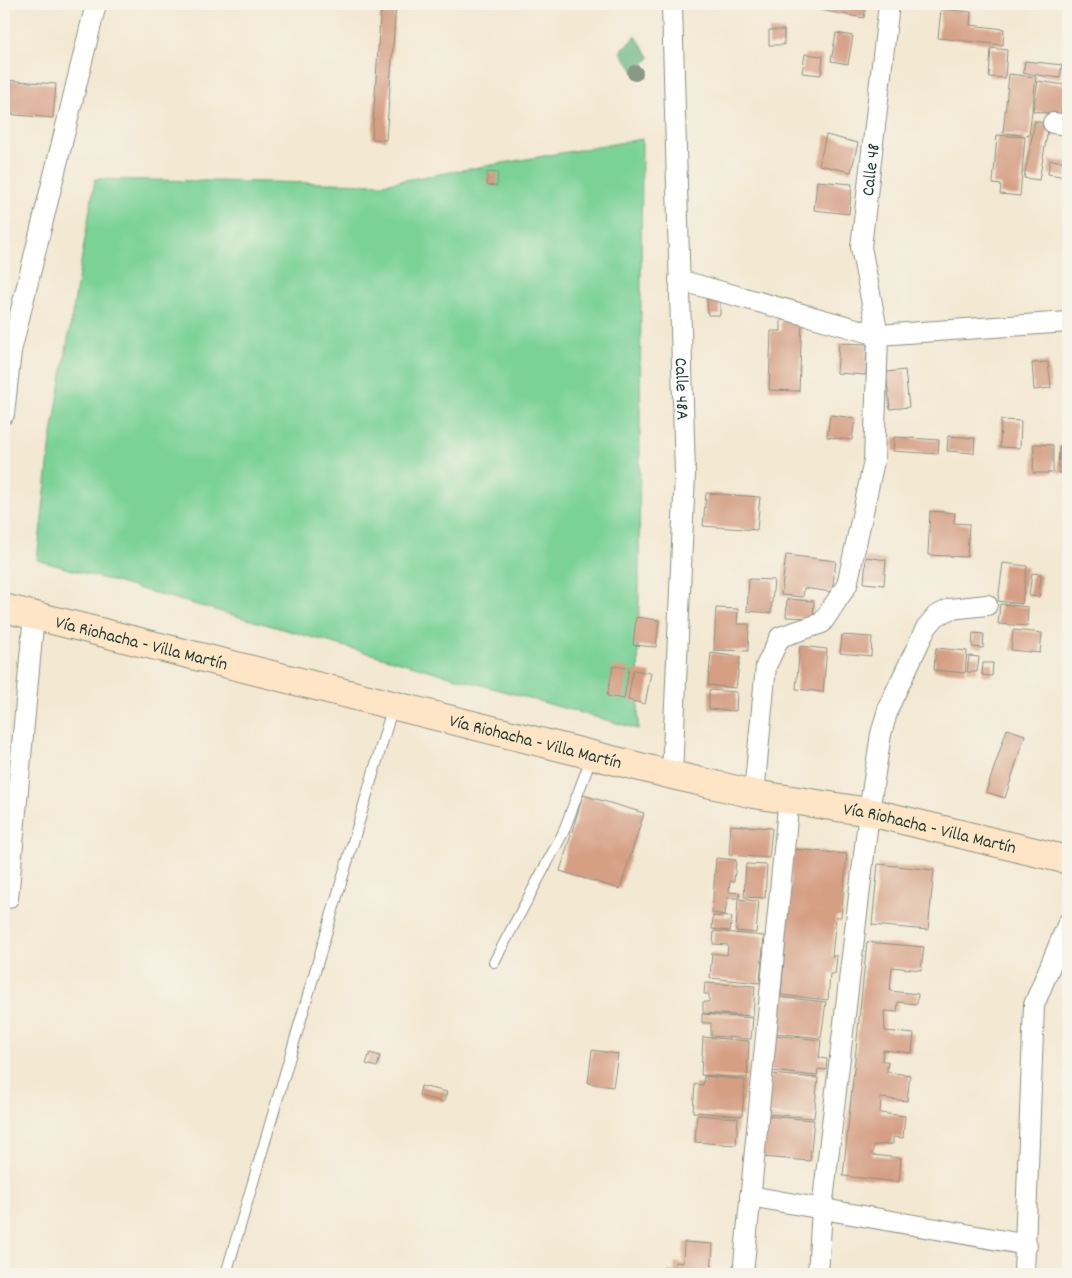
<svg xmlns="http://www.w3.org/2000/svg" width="1072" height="1278" font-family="Dekko,sans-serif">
	<rect width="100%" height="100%" fill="#f7f3e8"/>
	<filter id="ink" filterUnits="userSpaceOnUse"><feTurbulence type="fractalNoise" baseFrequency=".02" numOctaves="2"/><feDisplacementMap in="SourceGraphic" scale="10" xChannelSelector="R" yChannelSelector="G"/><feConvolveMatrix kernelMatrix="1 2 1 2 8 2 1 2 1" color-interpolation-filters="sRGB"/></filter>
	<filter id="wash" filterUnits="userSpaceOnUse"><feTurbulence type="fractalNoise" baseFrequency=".0096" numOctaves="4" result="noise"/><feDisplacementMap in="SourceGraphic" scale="20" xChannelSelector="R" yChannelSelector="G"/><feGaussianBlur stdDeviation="1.12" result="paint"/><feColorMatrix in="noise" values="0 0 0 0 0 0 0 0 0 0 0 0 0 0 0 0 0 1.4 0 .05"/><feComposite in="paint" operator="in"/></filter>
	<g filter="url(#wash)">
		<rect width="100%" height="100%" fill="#f3e8d1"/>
		<path fill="#7ad297" stroke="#4c8866" d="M642 139 638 729 37 560 51 440 95 179 382 184Z"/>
		<path fill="#63b480" stroke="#41785a" d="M636 36 650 58 635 73 620 51Z"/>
		<g id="blocks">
			<path fill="#d59f84" d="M381 4H396L386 140 372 139Z
				M820 4H866L864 18 819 10Z
				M941 9 971 12 970 25 1004 29 1003 45 938 38Z
				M769 30H784V45H769Z
				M836 33 853 36 848 64 831 61Z
				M991 48 1007 50 1005 78 989 77Z
				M805 54 823 56 821 75 802 73Z
				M1025 61 1062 65 1060 78 1023 73Z
				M1009 74 1036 77 1029 136 1003 133Z
				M4 80 56 84 53 118 4 114Z
				M1038 81 1065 85 1060 115 1033 111Z
				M1035 121 1049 124 1039 180 1024 178Z
				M826 135 858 143 851 172 819 165Z
				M997 135 1025 137 1020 196 1000 194 1001 185 993 184Z
				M1050 160 1068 162 1066 177 1048 174Z
				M487 172 498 173 497 186 487 185Z
				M817 181 852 184 849 214 814 210Z
				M707 299H720V315H708Z
				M781 320H802L799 391 769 390 771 331H781Z
				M839 343 867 344 866 375 837 373Z
				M1048 362 1051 388 1034 390 1032 363Z
				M905 370 909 407 890 409 886 372Z
				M830 415 855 418 852 440 827 437Z
				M1001 420 1021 421 1020 448 1000 447Z
				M948 436 975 438 974 453 947 451Z
				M894 437 939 440 938 454 893 451Z
				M1034 444 1053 445V473H1033Z
				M1059 446H1068V473H1058Z
				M706 493 760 497 757 530 703 526Z
				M930 511 955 513 954 523 969 524 967 557 928 555Z
				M786 555 836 561 832 592 804 588 803 597 781 595Z
				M866 557 886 560 884 585 864 583Z
				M1003 563 1027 566 1022 604 998 601Z
				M1032 573 1041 574 1039 597 1029 596Z
				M749 579 774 580 771 613 747 611Z
				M787 599 814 601 813 618 786 617Z
				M1000 604 1028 607 1027 626 998 624Z
				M716 608 738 609 737 624H749L748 651 714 650Z
				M636 617 659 620 656 647 633 645Z
				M1013 630 1042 633 1040 653 1011 650Z
				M973 633 984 634 983 648 972 647Z
				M842 635 872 637 871 656 840 653Z
				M800 646 827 649 823 692 796 689Z
				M936 648 967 651 965 673 934 670Z
				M711 653 740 657 736 688 708 685Z
				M969 656 979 657 977 672H967Z
				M983 663H993L992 676 982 675Z
				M613 666 629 668 624 699 607 696Z
				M633 670 651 673 645 704 628 700Z
				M709 690 737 692 736 711 709 709Z
				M1007 729 1025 735 1005 798 986 792Z
				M583 795 644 813 620 889 560 871Z
				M731 825 772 828 769 858 729 855Z
				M793 849 847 854 841 917H836L832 956H837L835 974H830L828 1000 781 995Z
				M716 858 736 860 734 882 730 881 729 892 740 893 739 898H727L725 915 712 913Z
				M746 864 767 865 765 898 744 897Z
				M878 864 934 870 928 930 872 925Z
				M738 899 759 901 756 933 736 931Z
				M713 916 732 917 730 931 712 929Z
				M714 931 764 936 760 983 710 978 712 953 727 955 728 945 713 944Z
				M867 942 924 947 921 970 892 967 890 991 918 994 917 1004 898 1002 897 1012 884 1011 885 1031 914 1034 912 1053 883 1050 882 1061H888L887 1072 910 1075 907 1101 881 1098 880 1113 905 1116 903 1138 893 1137V1144L874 1145 872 1155 901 1158 899 1182 843 1176Z
				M705 983 755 986 753 1016 703 1013V1002H709V994H704Z
				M780 997 826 1002 821 1038 775 1033Z
				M702 1014 753 1018 751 1039 711 1036V1023H702Z
				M774 1035 821 1040 819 1058 827 1059 826 1070 818 1069 817 1076 770 1071Z
				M703 1037 749 1041 747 1078 701 1075Z
				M592 1050 618 1054 613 1087 588 1083Z
				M370 1053 380 1056 377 1067 366 1064Z
				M771 1074 818 1078 814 1118 767 1114Z
				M704 1076 745 1080 742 1116 693 1112 695 1084 703 1085Z
				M421 1086 447 1092 444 1102 419 1096Z
				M697 1115 738 1118 736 1145 695 1142Z
				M766 1116 814 1120 810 1161 762 1157Z
				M684 1242 713 1244 711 1274H668V1271L674 1272 675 1262 683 1263Z"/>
		</g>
	</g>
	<g filter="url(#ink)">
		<use href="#blocks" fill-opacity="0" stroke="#899282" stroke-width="1"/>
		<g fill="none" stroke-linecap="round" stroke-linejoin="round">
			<defs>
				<path id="service" d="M494 962 563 833 592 756
					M226 1274 393 706"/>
				<g id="minor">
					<path id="s1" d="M672 4 685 474 672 775"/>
					<path d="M1053 123 1068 125"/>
					<path d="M679 280 878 335 1068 322"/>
					<path d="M4 414 11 351 96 4"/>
					<path id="s2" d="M754 794 766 666 780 637 822 623 847 585 874 461 878 335 861 247 889 4"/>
					<path d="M8 898 34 615"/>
					<path d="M750 1196 1027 1245"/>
					<path d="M743 1274 789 798"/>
					<path d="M818 1274 822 1209 869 812 881 734 889 706 926 628 936 616 950 609 987 605"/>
					<path d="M1024 1274 1034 1005 1068 923"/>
				</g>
				<g id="secondary">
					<path id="s3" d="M4 608 672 775 754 794 869 812 1068 860"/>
				</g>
			</defs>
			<use href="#service" stroke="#899282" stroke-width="12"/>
			<use href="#minor" stroke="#899282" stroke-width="22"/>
			<use href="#secondary" stroke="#899282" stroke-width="30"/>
			<use href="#service" stroke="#fff" stroke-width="10"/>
			<use href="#minor" stroke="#fff" stroke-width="20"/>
			<use href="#secondary" stroke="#fde5c5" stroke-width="28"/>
		</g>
		<circle fill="#889a86" cx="635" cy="73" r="8"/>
	</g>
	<g text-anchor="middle" stroke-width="5" stroke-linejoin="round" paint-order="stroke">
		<g font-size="18" fill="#1f3d34" stroke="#f7f3e8">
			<text dy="6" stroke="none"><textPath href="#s2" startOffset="671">Calle 48</textPath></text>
			<text dy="6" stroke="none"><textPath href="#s1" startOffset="385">Calle 48A</textPath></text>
			<text dy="6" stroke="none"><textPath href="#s3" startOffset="142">Vía Riohacha - Villa Martín</textPath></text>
			<text dy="6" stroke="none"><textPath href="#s3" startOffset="548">Vía Riohacha - Villa Martín</textPath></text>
			<text dy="6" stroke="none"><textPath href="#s3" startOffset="952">Vía Riohacha - Villa Martín</textPath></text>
		</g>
	</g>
	<rect width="1072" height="1278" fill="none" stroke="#f7f3e8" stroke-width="20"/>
</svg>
